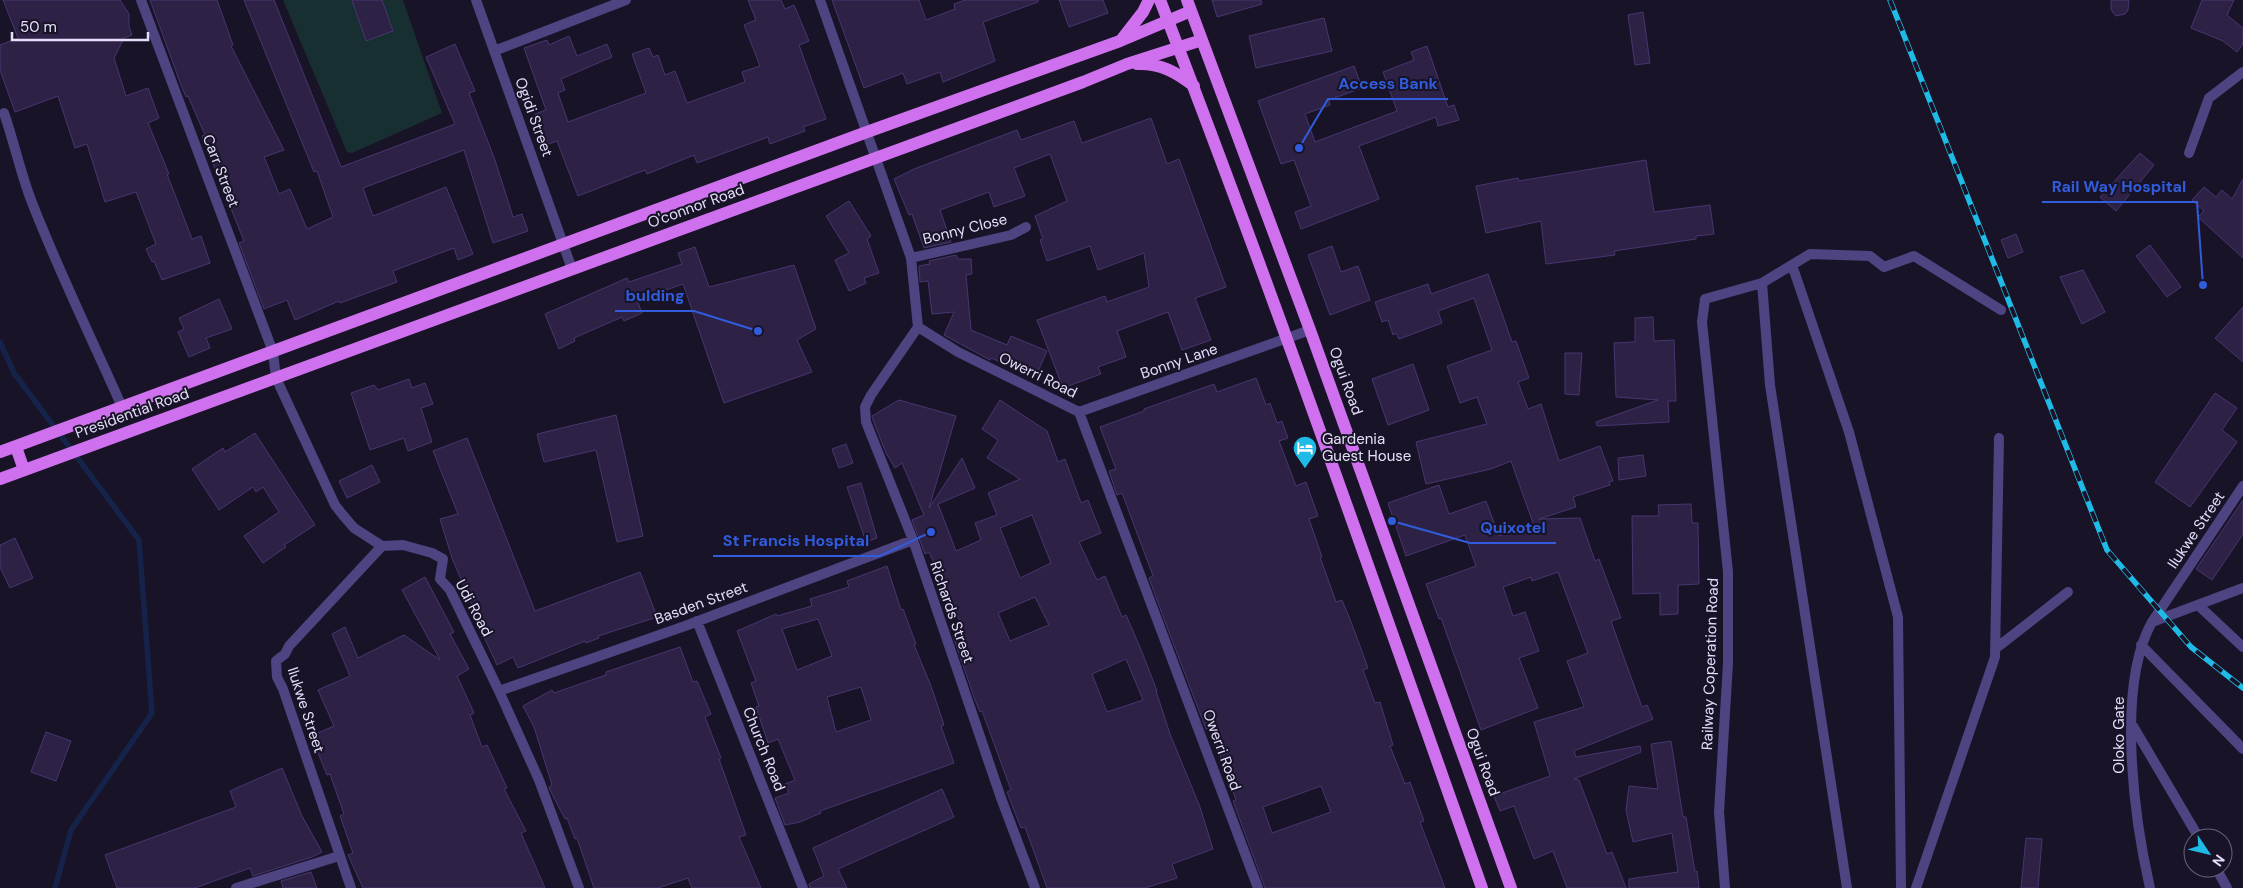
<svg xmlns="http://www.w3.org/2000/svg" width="2243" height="888" font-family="'DM Sans',sans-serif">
	<rect width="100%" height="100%" fill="#191328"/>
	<path fill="#172f31" d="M283 0H403L442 113 352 153 347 152Z"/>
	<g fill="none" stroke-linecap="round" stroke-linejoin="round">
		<path stroke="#15234a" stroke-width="5.5" d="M0 342 14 373 139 540 152 713 71 830 55 888"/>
	</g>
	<path fill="#2d2146" stroke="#483670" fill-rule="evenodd" d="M3 0H120L129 14V26L132 35 124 38 114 58 126 96 148 88 159 118 148 123 169 174H167L192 239 201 236 210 263 162 280 154 261 152 262 146 249 156 244 136 192 105 202 87 144 75 148 58 96 15 112 0 70V45L18 38Z
		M150 0H217L233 45 231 46 284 150 264 157 279 194 290 189 307 229 333 217 317 171 314 172 244 0H274L341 167 455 124 426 57 455 44 475 91 469 93 495 160 513 217 522 214 528 231 493 243 464 150 363 188 373 216 446 187 473 254 458 260 454 248 435 255 393 271 397 282 340 303 339 301 295 320 287 300 264 309 239 243 244 241 202 136 205 135 188 96 186 97 181 85Z
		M352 0H382L393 31 366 41Z
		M748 0H781L785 9 794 5 809 41 799 45 826 119 803 127 805 131 770 144 768 137 697 163 694 155 647 174 645 170 578 196 557 141 546 145 535 114 546 110 524 48 547 40 549 45 569 36 577 56 607 44 612 57 561 79 565 90 558 93 568 122 646 93 632 54 649 48 653 57 658 55 665 75 675 71 687 103 745 82 742 72 760 66 744 25 756 20Z
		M832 0H919L926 20 955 9 954 4 965 0H1038V2L983 22 995 61 943 82 940 72 907 84 903 73 864 88Z
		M1059 0H1103L1108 13 1069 27Z
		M1212 0H1261L1262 4 1217 17Z
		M2111 0H2129L2128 10 2125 14 2116 16 2113 13 2111 9Z
		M2202 0H2234L2227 15 2243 28V44L2237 52 2223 41 2191 28Z
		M1643 12 1650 63 1635 65 1628 15Z
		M1324 18 1332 51 1256 68 1249 36Z
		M1427 46 1448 107 1454 105 1459 120 1438 126 1436 117 1359 146 1379 199 1301 229 1295 212 1311 206 1294 160 1281 164 1258 101 1354 66 1362 88 1329 100 1330 105 1305 114 1315 142 1397 111 1383 72 1414 60 1411 52Z
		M1151 118 1167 164 1179 159 1226 287 1195 298 1211 340 1182 350 1168 312 1117 331 1126 357 1098 367 1101 374 1063 388 1037 320 1105 296 1107 302 1149 287 1144 253 1098 270 1090 246 1047 261 1040 240 1043 239 1035 216 1067 201 1050 154 1014 168 1025 196 994 207 989 192 940 210 951 242 924 248 912 214 909 215 894 179 914 169 1017 130 1021 140 1074 121 1082 143Z
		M2140 153 2154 165 2116 211 2100 197Z
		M1646 160 1654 212 1710 205 1714 234 1696 236V239L1614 251 1615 255 1546 264 1541 221 1486 233 1476 186 1518 178 1519 181Z
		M2243 179V258L2198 217 2204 211 2192 200 2204 187 2216 197 2222 190 2232 199Z
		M849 201 871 236 867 239 879 273 864 278 866 283 849 291 835 260 849 253 826 216Z
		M2016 234 2023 252 2008 258 2001 240Z
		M2150 245 2181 287 2167 297 2136 256Z
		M1332 246 1341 272 1358 266 1370 300 1330 315 1308 255Z
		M695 247 709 287 794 265 816 329 797 340 812 372 724 403 683 284 637 300 642 313 624 321 622 317 574 338 575 341 559 349 545 314 627 278 629 282 682 264 678 253Z
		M956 255 958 259H971L972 274 966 275 971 330 1007 345 1011 336 1047 351 1036 376 991 358 990 360 944 335 954 312 932 314 928 281 920 282 919 266 930 264 929 261Z
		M2083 270 2105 312 2082 324 2060 277Z
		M1488 274 1512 342 1516 341 1529 378 1518 382 1528 409 1541 404 1559 461 1600 446 1613 481 1609 482 1610 485 1573 497 1576 507 1539 519 1580 518 1595 561 1599 559 1621 618 1611 621 1628 669 1642 707 1647 705 1653 719 1574 751 1576 757 1640 746 1641 752 1574 779 1579 780 1607 854 1612 852 1626 888H1567L1553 851 1534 859 1514 806 1500 811 1494 796 1550 776 1534 722 1584 707 1567 661 1588 653 1558 572 1532 581 1531 577 1503 587 1513 616 1525 612 1539 651 1519 658 1538 708 1481 730 1441 618 1439 619 1426 584 1476 566 1465 535 1406 556 1388 503 1439 485 1449 514 1486 501 1499 536 1533 523 1511 461 1491 469 1426 484 1416 442 1487 424 1477 397 1460 403 1447 366 1492 350 1474 298 1438 311 1442 323 1399 339 1396 333 1393 335 1388 320 1382 322 1375 302 1428 284 1431 294Z
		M219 299 232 329 206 338 210 348 189 357 178 332 184 329 179 318Z
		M2243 307V362L2215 338Z
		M1653 317 1654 341 1674 340 1676 401H1668L1669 422 1597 426 1596 422 1658 400 1616 397 1614 343 1635 342V318Z
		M1565 353H1582L1579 395 1565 394Z
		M1413 364 1429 410 1388 425 1372 379Z
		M1256 378 1266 405 1270 403 1277 423 1282 421 1288 438 1279 441 1296 486 1306 482 1318 516 1309 519 1322 557H1320L1336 602 1342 600 1353 627 1368 668 1363 670 1375 703 1380 702 1393 745 1390 746 1405 784 1410 782 1424 821 1420 822 1445 888H1265L1233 801 1236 800 1210 728 1206 729 1164 619 1149 578 1153 576 1137 533 1122 493 1117 495 1109 471 1116 469 1100 427 1144 411V409L1214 384 1217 392ZM1321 786 1331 812 1272 833 1263 807Z
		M409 379 412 388 425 383 433 404 421 408 432 442 408 451 404 438 370 450 351 393 374 385 378 390Z
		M2215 393 2237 408 2222 430 2237 442 2190 507 2155 482Z
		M899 400 956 416 929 508 962 458 975 488 938 504 956 551 981 540 975 523 997 515 988 493 1020 479 987 458 998 440 982 429 1000 400 1047 431 1058 462 1065 459 1081 503 1088 500 1101 533 1079 542 1097 580 1105 576 1122 617 1126 615 1142 652 1157 691H1156L1170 734 1200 807 1213 849 1172 864 1177 878 1145 888H1047L1025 827 1021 828 1007 792 1011 790 982 711 980 712 975 700 953 636 964 631 929 552 925 554 912 520 924 515 902 463 895 468 886 453 873 420 872 416ZM1032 515 1051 563 1020 578 1000 528ZM1035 597 1049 625 1010 641 998 613ZM1126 659 1143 700 1107 712 1092 674Z
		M616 415 643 536 617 542 596 450 544 462 537 434Z
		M255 433 315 525 284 545 286 547 263 563 244 536 279 512 263 487 256 492 253 487 219 510 192 469 223 448 225 452Z
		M467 438 535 611 640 572 657 617 598 636 599 638 586 643 585 641 518 668 513 657 497 665 485 639 478 611 475 612 452 558 440 519 458 514 433 451Z
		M846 444 853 463 839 468 832 449Z
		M1643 455 1646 476 1619 480 1618 458Z
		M372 465 380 482 347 498 339 481Z
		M861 483 877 538 866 542 847 487Z
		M2243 500V534L2212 580 2196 569Z
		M1691 504 1692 523H1698L1699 584 1678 585V614L1660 615V593L1633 594 1632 516H1659L1658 505Z
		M15 538 33 578 10 588 0 567V545Z
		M887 566 901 610 903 609 916 644 914 645 931 686 944 725 941 726 954 763 820 811 821 813 800 822 785 825 775 798 789 793 785 784 795 780 778 739 768 743 756 707 759 706 751 683 756 681 737 631 776 614 777 616 812 606 810 599 849 587 847 581ZM818 619 832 656 797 670 782 629ZM861 687 871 720 836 732 827 697Z
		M425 577 454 632 450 634 469 669 457 676 474 713 470 715 482 747 487 745 507 788 504 789 526 831 521 833 545 888H363L348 855 353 853 340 816 344 814 330 774 327 775 311 736 334 726 318 690 350 676 332 634 345 627 358 658 404 635 440 660 402 590Z
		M680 647 693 682 697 681 711 714 705 717 721 758 719 759 746 835 739 837 761 888H692L688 878 658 888H594L577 838 575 839 567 818 565 819 550 790 549 787 552 785 534 727 523 706 552 690 554 693 606 675V672Z
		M46 732 71 741 56 781 31 772Z
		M1671 741 1683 817H1686L1695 872 1697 871 1699 888H1629V879L1678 872 1672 833 1633 842 1626 810 1629 786 1658 789 1651 744Z
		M282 768 302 816 322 852 312 857 253 876 250 868 195 888H117L105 855 236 807 230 791Z
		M942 789 954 817 838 869 847 888H810L809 884 824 876 813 848Z
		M2026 838 2042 839 2038 888H2021Z
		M311 872 317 888H283L281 881Z"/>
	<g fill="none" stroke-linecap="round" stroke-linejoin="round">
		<path stroke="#4d4481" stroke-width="10" d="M141 0 273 352 276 378 335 505 342 514 354 528 382 546 403 545 432 553 443 559 440 579 450 590 499 691 539 780 579 888
			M476 0 572 269
			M820 0 911 258 918 327
			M494 51 626 0
			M4 113C14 142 20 171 31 200 58 270 92 339 122 407
			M2189 153 2209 98 2243 72
			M911 258 1011 235 1026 227
			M1792 265 1849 432 1898 617 1901 888
			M1762 283 1770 385 1847 888
			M918 327 958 352 1079 412 1258 888
			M918 327 871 395 865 407 866 422 913 540 1001 798 1035 888
			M1079 412 1310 330
			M2198 605 2243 647
			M697 621 803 888
			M2152 622 2243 588
			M2141 645 2243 749
			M1995 649 2068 592
			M499 691 685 626 913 540
			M2133 726 2199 838
			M2216 868 2227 888
			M236 888 339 856
			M351 888 283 689 277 677 276 661 285 654 289 646 382 546
			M1725 888 1719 812 1728 663V572L1702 322 1705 299 1762 283 1810 254 1870 256 1884 267 1914 256 2001 310
			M1916 888 1995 657 1999 438
			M2150 888C2134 818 2116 686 2152 622L2243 486"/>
		<path stroke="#cf71ef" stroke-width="12" d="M1160 0C1274 294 1377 591 1482 888
			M1187 0 1310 330 1511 888
			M1122 39 1143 12 1149 0
			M1137 64C1160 63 1176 72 1194 86
			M16 447 24 470
			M0 452 867 132 1120 41 1191 11
			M0 479 1083 82 1127 64 1202 40"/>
		<defs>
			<path id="rail" d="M1890 0 2107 550 2191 647 2243 688"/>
		</defs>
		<use href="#rail" stroke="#1fbae5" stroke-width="5.5"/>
		<use href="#rail" stroke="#191328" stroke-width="4" stroke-dasharray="11" stroke-linecap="butt"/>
	</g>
	<defs>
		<symbol id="hotel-pin" viewBox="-11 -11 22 30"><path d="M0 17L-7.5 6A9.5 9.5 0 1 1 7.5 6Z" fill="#1fbae5" stroke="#191328"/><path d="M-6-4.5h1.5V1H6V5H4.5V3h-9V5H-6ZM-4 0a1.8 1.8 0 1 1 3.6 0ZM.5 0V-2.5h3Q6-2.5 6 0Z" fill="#fff"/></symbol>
	</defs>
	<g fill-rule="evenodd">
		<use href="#hotel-pin" x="1291" y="434" width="28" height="38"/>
	</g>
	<g text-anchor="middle" stroke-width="4" stroke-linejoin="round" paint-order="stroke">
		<g font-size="15" fill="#e5defb" stroke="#191328">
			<text transform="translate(534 117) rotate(70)" y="5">Ogidi Street</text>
			<text transform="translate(221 171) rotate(69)" y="5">Carr Street</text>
			<text transform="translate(696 206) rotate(-20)" y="5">O'connor Road</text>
			<text transform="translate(965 229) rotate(-14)" y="5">Bonny Close</text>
			<text transform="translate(1179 361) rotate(-19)" y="5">Bonny Lane</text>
			<text transform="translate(1038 375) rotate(26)" y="5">Owerri Road</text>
			<text transform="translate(1346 381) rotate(70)" y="5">Ogui Road</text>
			<text transform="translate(132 413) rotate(-20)" y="5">Presidential Road</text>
			<text transform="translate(2196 530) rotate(-56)" y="5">Ilukwe Street</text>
			<text transform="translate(701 603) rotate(-20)" y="5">Basden Street</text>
			<text transform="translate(474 608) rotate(62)" y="5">Udi Road</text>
			<text transform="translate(952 612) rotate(71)" y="5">Richards Street</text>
			<text transform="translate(1710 664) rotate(-88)" y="5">Railway Coperation Road</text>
			<text transform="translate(306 710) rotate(72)" y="5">Ilukwe Street</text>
			<text transform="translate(2119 735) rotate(-90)" y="5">Oloko Gate</text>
			<text transform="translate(764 749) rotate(68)" y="5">Church Road</text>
			<text transform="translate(1222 750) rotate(70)" y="5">Owerri Road</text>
			<text transform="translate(1483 762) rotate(70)" y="5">Ogui Road</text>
		</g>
		<g font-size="15" fill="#e5defb" stroke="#191328" text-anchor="start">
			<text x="1322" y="444">Gardenia<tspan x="1322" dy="17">Guest House</tspan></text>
		</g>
	</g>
	<path fill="none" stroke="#315cdc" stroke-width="2" d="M1299 148L1328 99H1448M2203 285L2197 202H2042M758 331L694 311H615M1392 521L1470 543H1556M931 532L880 556H713"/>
	<g fill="#315cdc" stroke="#191328" stroke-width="2">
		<circle cx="1299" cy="148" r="5"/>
		<circle cx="2203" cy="285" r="5"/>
		<circle cx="758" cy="331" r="5"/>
		<circle cx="1392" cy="521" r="5"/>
		<circle cx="931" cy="532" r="5"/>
	</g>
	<g font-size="16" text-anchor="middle" font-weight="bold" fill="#315cdc" stroke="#191328" stroke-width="4" stroke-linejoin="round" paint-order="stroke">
		<text x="1388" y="89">Access Bank</text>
		<text x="2119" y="192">Rail Way Hospital</text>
		<text x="655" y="301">bulding</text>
		<text x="1513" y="533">Quixotel</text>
		<text x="796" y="546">St Francis Hospital</text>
	</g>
	<g transform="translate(2208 853) rotate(125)"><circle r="24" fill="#191328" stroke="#6b647c"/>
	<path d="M0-4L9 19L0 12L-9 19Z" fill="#1fbae5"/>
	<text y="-8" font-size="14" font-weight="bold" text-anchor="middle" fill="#e5defb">N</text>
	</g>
	<path d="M12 32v8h136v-8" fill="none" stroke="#e5defb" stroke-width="2.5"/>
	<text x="20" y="32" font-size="15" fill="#e5defb" stroke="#191328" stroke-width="4" paint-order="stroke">50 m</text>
</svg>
